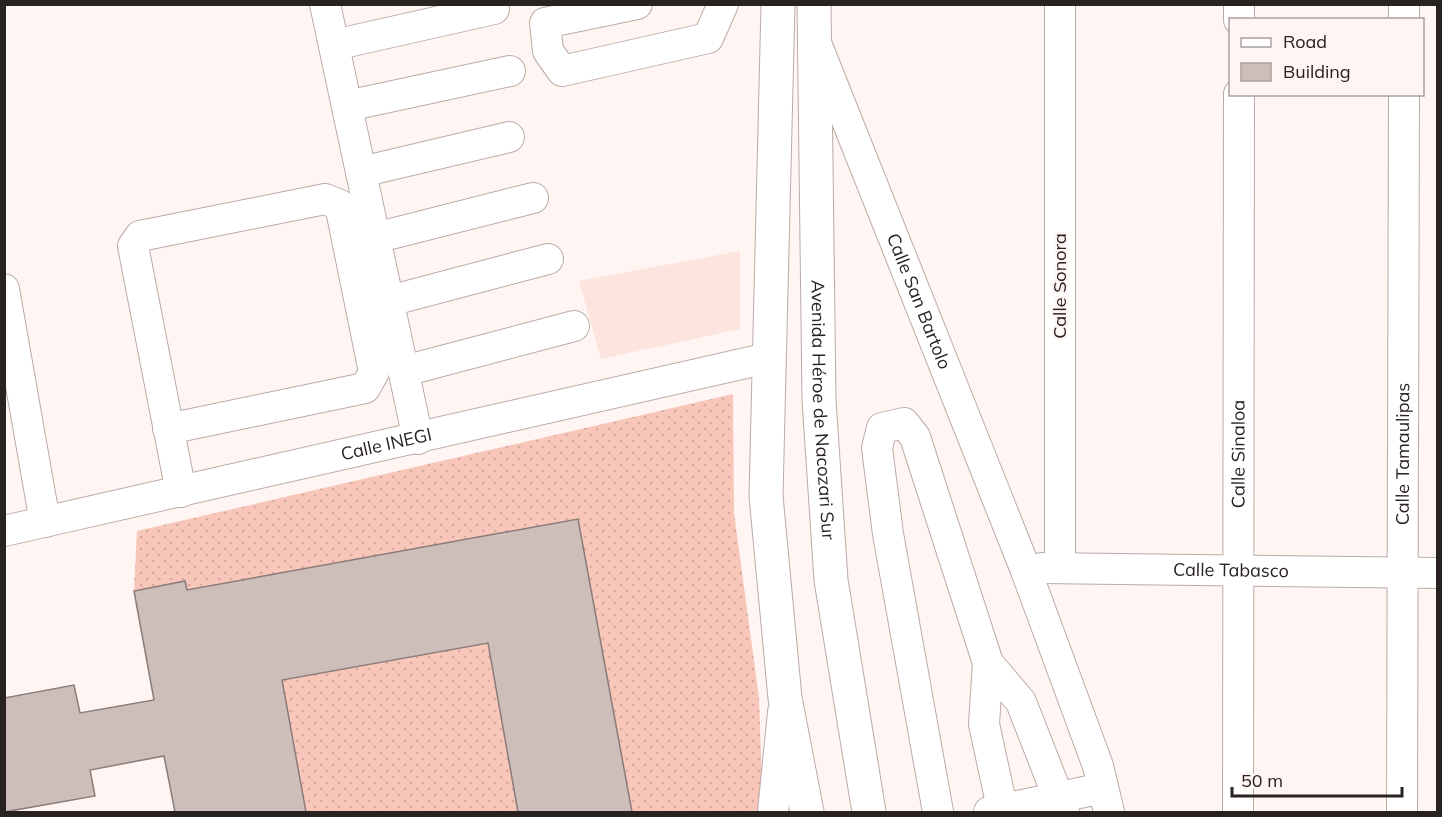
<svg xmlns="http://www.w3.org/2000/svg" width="1442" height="817" font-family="Mulish,sans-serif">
	<defs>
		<pattern id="grass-dots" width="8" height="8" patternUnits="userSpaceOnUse" patternTransform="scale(1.5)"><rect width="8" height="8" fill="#f9c6ba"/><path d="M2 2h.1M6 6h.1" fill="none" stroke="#d5aaa0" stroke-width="1.8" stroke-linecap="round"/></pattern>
	</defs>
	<rect width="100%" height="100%" fill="#fff5f2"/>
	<path fill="#fde4de" d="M740 251V329L601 359 579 281Z"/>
	<path fill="url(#grass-dots)" d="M733 394 734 513 759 698 763 812H632L578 519 187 590 185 582 134 591 137 531Z
		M488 643 518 812H306L282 680Z"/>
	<path fill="#cebeba" stroke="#8a7c78" stroke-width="1.5" d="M578 519 632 812H518L488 643 282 680 306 812H175L164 756 90 770 95 796 4 812V698L74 685 80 713 154 700 134 591 185 581 187 590Z"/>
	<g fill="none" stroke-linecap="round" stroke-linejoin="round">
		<defs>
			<g id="minor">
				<path d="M325 4 418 439"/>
				<path d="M637 4 545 23 548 51 562 71 708 38 723 4"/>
				<path d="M1239 20V4"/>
				<path d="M1404 20V4"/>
				<path id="s1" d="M816 43 1025 568 1098 766 1109 812"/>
				<path d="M334 45 494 9"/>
				<path d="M347 106 510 71"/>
				<path d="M361 172 509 137"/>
				<path d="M375 238 533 198"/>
				<path d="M4 289 45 522"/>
				<path d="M389 301 548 259"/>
				<path d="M404 371 574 326"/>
				<path d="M168 429 365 388 374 372 340 205 325 199 140 236 133 246C149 328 165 410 181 492"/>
				<path id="s2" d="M4 531 768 358"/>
				<path id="s3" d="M1042 568 1438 573"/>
				<path d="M1060 568V4"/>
				<path d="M988 663 1021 702 1064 812"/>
				<path d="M773 812 783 712"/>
				<path d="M938 812 888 534 877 448 882 428 904 423 915 437 988 663 984 724 1003 812"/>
				<path d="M989 812 1103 788"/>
				<path id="s4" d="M1238 812 1239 94"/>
				<path id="s5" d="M1402 812 1404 94"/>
			</g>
			<g id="major">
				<path d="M778 4 766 496 785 698 807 812"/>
				<path id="s6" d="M814 4 819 400 831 580 869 812"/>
			</g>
		</defs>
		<use href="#minor" stroke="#bbaba7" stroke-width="32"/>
		<use href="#major" stroke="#bbaba7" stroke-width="35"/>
		<use href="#minor" stroke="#fff" stroke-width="30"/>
		<use href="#major" stroke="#fff" stroke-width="33"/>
	</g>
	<g text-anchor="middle" stroke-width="4.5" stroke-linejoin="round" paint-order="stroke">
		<g font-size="18" fill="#282220" stroke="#fff5f2">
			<text transform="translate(1060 286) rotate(-90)" y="6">Calle Sonora</text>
			<text dy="6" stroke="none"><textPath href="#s1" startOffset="278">Calle San Bartolo</textPath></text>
			<text dy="6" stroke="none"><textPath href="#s6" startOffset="406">Avenida Héroe de Nacozari Sur</textPath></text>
			<text dy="6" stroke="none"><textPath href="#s2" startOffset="392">Calle INEGI</textPath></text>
			<text dy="6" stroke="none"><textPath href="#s4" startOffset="358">Calle Sinaloa</textPath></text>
			<text dy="6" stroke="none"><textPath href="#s5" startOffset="358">Calle Tamaulipas</textPath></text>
			<text dy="6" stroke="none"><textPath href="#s3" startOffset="189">Calle Tabasco</textPath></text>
		</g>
	</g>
	<rect width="1442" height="817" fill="none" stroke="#282220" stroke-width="12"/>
	<rect x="1229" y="18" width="195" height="78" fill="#fff5f2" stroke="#a9a19e" stroke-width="1.5"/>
	<rect x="1241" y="38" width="30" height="9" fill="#ffffff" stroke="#a9a19e" stroke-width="1.5"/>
	<text x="1283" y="48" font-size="18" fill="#282220">Road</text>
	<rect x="1241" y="63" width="30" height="18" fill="#cebeba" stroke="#a9a19e" stroke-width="1.5"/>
	<text x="1283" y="78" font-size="18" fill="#282220">Building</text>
	<path d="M1232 787v9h170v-9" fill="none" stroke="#282220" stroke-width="3"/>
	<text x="1241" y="787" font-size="18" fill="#282220" stroke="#fff5f2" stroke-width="4.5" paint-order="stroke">50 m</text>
</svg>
